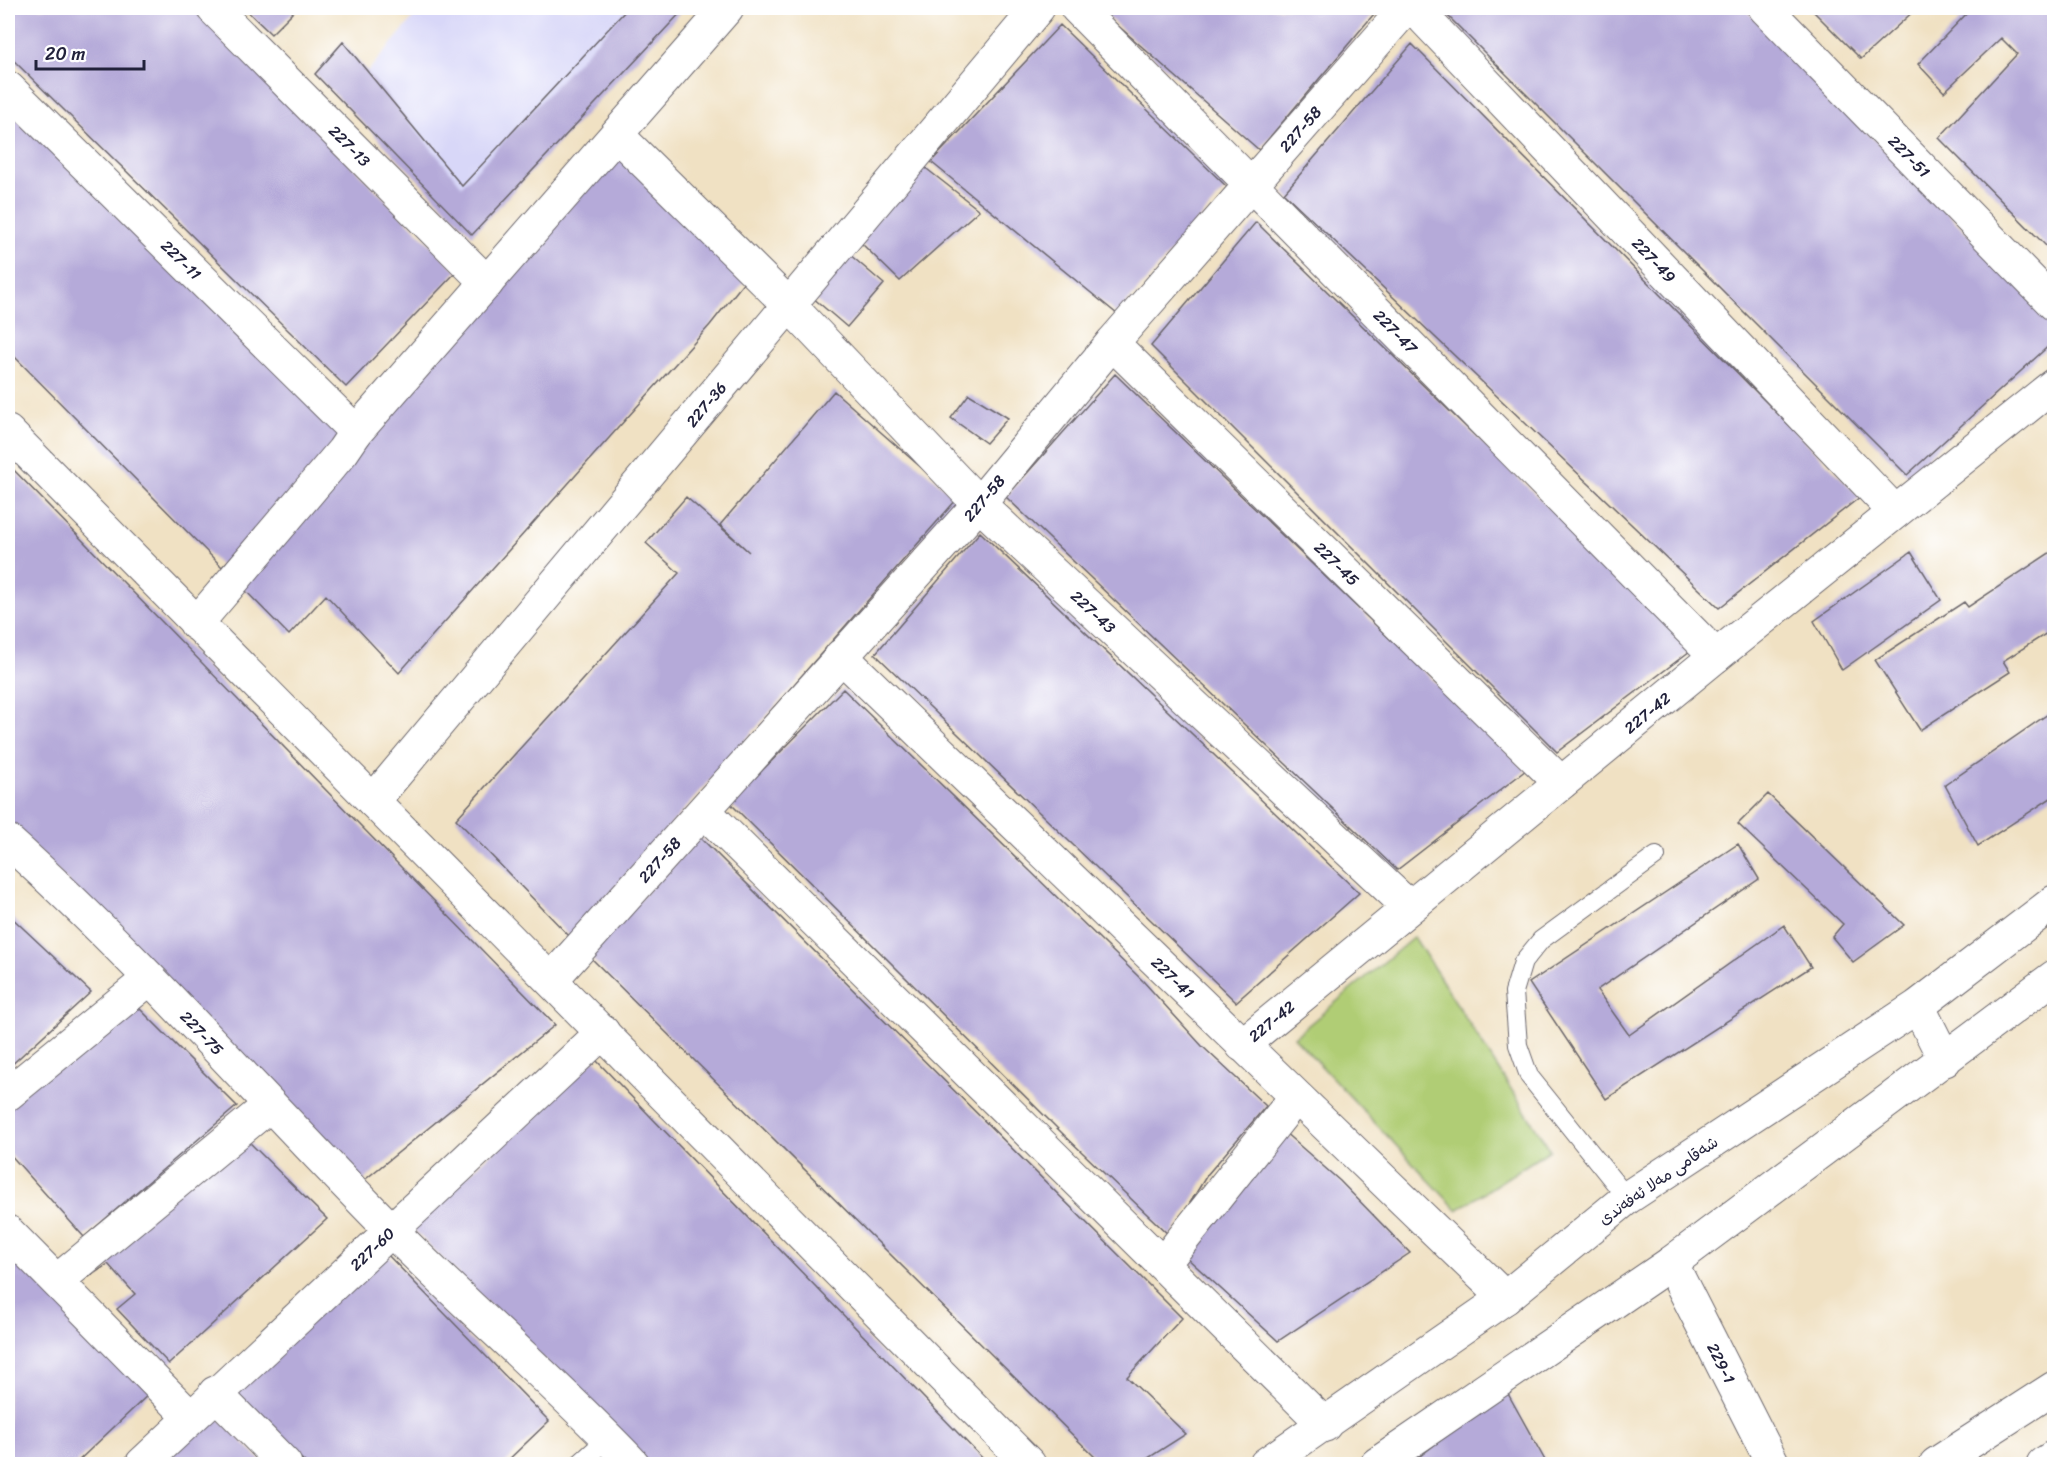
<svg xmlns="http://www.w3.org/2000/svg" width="2062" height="1472" font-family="Sriracha,'Playpen Sans Arabic',sans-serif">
	<rect width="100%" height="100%" fill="#fff"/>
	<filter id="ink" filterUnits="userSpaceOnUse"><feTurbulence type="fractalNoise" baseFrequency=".0167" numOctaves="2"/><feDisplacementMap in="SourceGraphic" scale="12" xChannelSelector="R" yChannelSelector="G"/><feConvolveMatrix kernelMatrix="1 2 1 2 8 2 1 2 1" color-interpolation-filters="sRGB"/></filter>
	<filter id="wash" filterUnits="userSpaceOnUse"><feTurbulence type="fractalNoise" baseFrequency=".008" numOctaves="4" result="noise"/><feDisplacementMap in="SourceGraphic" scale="24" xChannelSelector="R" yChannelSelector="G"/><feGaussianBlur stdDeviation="1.35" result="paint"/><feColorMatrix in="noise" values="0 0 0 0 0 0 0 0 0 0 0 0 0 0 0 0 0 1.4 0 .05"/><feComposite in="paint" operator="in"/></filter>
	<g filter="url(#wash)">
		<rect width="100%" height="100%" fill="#f0e1c3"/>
		<path fill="#d8d7f8" d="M422 8H673L482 209 357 84Z"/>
		<path fill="#b0cd74" stroke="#697858" stroke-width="1.5" d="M1414 937 1550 1150 1457 1210 1294 1037Z"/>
		<g id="blocks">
			<path fill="#b5aad9" d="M8 8H193L457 271 346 387 8 55Z
				M244 8H297L271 34Z
				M628 8H685L472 235 315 74 343 42 462 186Z
				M1098 8H1379L1259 150Z
				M1440 8H1744L2054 321V341L1907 475Z
				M1810 8H1917L1861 59Z
				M1972 8H2054V254L1939 138 2017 54 2001 38 1944 92 1918 64Z
				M1060 25 1227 187 1117 314 931 162Z
				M1412 44 1860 497 1719 608 1284 193Z
				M8 108 348 433 222 567 8 350Z
				M616 154 749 276 710 325 399 673 326 595 289 635 237 582Z
				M923 166 979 210 900 281 858 240Z
				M1256 222 1591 549 1694 648 1557 752 1151 346Z
				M849 254 884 284 847 327 812 297Z
				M1115 374 1526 770 1397 870 1006 497Z
				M834 391 957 499 571 938 456 819 679 573 646 543 686 497 749 552 720 525Z
				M969 394 1008 418 986 443 951 418Z
				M8 464 555 1025 362 1182 8 821Z
				M980 532 1359 893 1236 1002 875 654Z
				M2054 550V645L2047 633 2003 661 2010 672 1920 730 1875 660 1964 602 1968 607Z
				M1911 552 1941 600 1842 670 1814 621Z
				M843 689 1143 981 1202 1046 1266 1106 1207 1175 1170 1236 1062 1133 730 803Z
				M2054 710V796L1978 846 1945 785Z
				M1768 794 1904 925 1853 962 1832 937 1843 924 1738 824Z
				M700 837 1182 1318 1127 1377 1186 1434 1139 1464H1102L587 954Z
				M1738 844 1759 879 1597 990 1629 1035 1784 925 1811 967 1606 1099 1529 983Z
				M8 914 91 992 8 1068Z
				M132 1001 237 1106 84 1237 8 1152V1105Z
				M595 1059 650 1116 988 1464H648L411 1227Z
				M1283 1131 1340 1181 1410 1253 1278 1341 1186 1257Z
				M244 1137 327 1219 169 1364 117 1309 135 1294 108 1264 89 1277 81 1270Z
				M8 1247 152 1391 75 1464H8Z
				M383 1250 549 1421 504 1464H307L233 1394Z
				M1507 1392 1547 1464H1410L1473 1415Z
				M215 1414 264 1464H162Z"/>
		</g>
	</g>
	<g filter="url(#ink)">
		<use href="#blocks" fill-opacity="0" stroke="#6a656b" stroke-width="1.5"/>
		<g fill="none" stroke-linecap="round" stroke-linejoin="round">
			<defs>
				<path id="lane" d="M1627 1198 1529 1076 1518 1045 1514 992 1523 962 1541 940 1656 856
					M579 1464 608 1438"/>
				<g id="street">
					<path id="s1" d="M213 8 487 283"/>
					<path id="s2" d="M1077 8 1716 656"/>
					<path id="s3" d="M1414 8 1895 512"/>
					<path id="s4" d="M1765 8 2054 304"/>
					<path id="s5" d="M8 88 356 432"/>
					<path id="s6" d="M617 135 789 305 979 504 1409 907"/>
					<path id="s7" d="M1112 343 1561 783"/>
					<path d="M8 432 1029 1464"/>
					<path d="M196 624 343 451 356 432 727 8"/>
					<path id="s8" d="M841 656 1505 1298"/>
					<path id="s9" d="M373 801 1038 8"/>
					<path d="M704 811 1325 1425"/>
					<path id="s10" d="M8 841C143 962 262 1100 389 1228 469 1309 555 1382 633 1464"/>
					<path id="s11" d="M551 980 979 504 1112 343 1406 8"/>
					<path id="s12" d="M1242 1045 1716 656 2054 385"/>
					<path d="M8 1094 149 979"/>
					<path d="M8 1232 190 1417"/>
					<path id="s13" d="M1671 1263 1773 1464"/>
					<path d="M1163 1264 1296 1097"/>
					<path d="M57 1281 270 1105"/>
					<path d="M215 1393 285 1464"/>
					<path id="s14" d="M142 1464 603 1032"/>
					<path d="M1936 1464 2054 1388"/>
					<path d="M2043 1464 2054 1457"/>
				</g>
				<path id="secondary" d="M1918 1006 1945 1060
					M1266 1464 1505 1298 1627 1198 1918 1006 2054 902
					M1377 1464 1671 1263 2054 977"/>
			</defs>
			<use href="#lane" stroke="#6a656b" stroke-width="20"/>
			<use href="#street" stroke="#6a656b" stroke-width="35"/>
			<use href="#secondary" stroke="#6a656b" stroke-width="35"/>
			<use href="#lane" stroke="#fff" stroke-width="18"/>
			<use href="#street" stroke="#fff" stroke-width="33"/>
			<use href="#secondary" stroke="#fff" stroke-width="33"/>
		</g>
	</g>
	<g text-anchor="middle" stroke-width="4.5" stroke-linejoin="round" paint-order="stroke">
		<g font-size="16" fill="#22223b" stroke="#fff">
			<text dy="6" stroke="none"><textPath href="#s11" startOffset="1134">227-58</textPath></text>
			<text dy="6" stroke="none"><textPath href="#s1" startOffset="194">227-13</textPath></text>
			<text dy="6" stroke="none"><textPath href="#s4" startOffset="207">227-51</textPath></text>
			<text dy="6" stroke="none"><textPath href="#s5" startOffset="244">227-11</textPath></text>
			<text dy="6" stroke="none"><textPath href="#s3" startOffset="348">227-49</textPath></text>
			<text dy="6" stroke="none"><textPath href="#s2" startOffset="454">227-47</textPath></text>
			<text dy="6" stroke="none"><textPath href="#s9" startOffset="518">227-36</textPath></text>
			<text dy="6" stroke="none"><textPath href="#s11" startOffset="648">227-58</textPath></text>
			<text dy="6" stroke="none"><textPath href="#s7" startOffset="315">227-45</textPath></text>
			<text dy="6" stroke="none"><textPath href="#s6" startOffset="674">227-43</textPath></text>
			<text dy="6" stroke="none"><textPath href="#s12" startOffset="524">227-42</textPath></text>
			<text dy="6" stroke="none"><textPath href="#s11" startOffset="162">227-58</textPath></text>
			<text dy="6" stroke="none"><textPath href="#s8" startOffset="462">227-41</textPath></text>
			<text dy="6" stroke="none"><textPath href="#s12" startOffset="38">227-42</textPath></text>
			<text dy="6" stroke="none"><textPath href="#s10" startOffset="273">227-75</textPath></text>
			<text transform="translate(1658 1180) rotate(-35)" y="6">شەقامی مەلا ئەفەندی</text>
			<text dy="6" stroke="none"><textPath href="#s14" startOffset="315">227-60</textPath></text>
			<text dy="6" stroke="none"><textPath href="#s13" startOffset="112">229-1</textPath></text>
		</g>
	</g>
	<rect width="2062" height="1472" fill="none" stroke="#fff" stroke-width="30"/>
	<path d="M36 60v9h108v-9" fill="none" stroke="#22223b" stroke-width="3"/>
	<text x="45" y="60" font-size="18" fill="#22223b" stroke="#ffffff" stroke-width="4.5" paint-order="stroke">20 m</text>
</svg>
